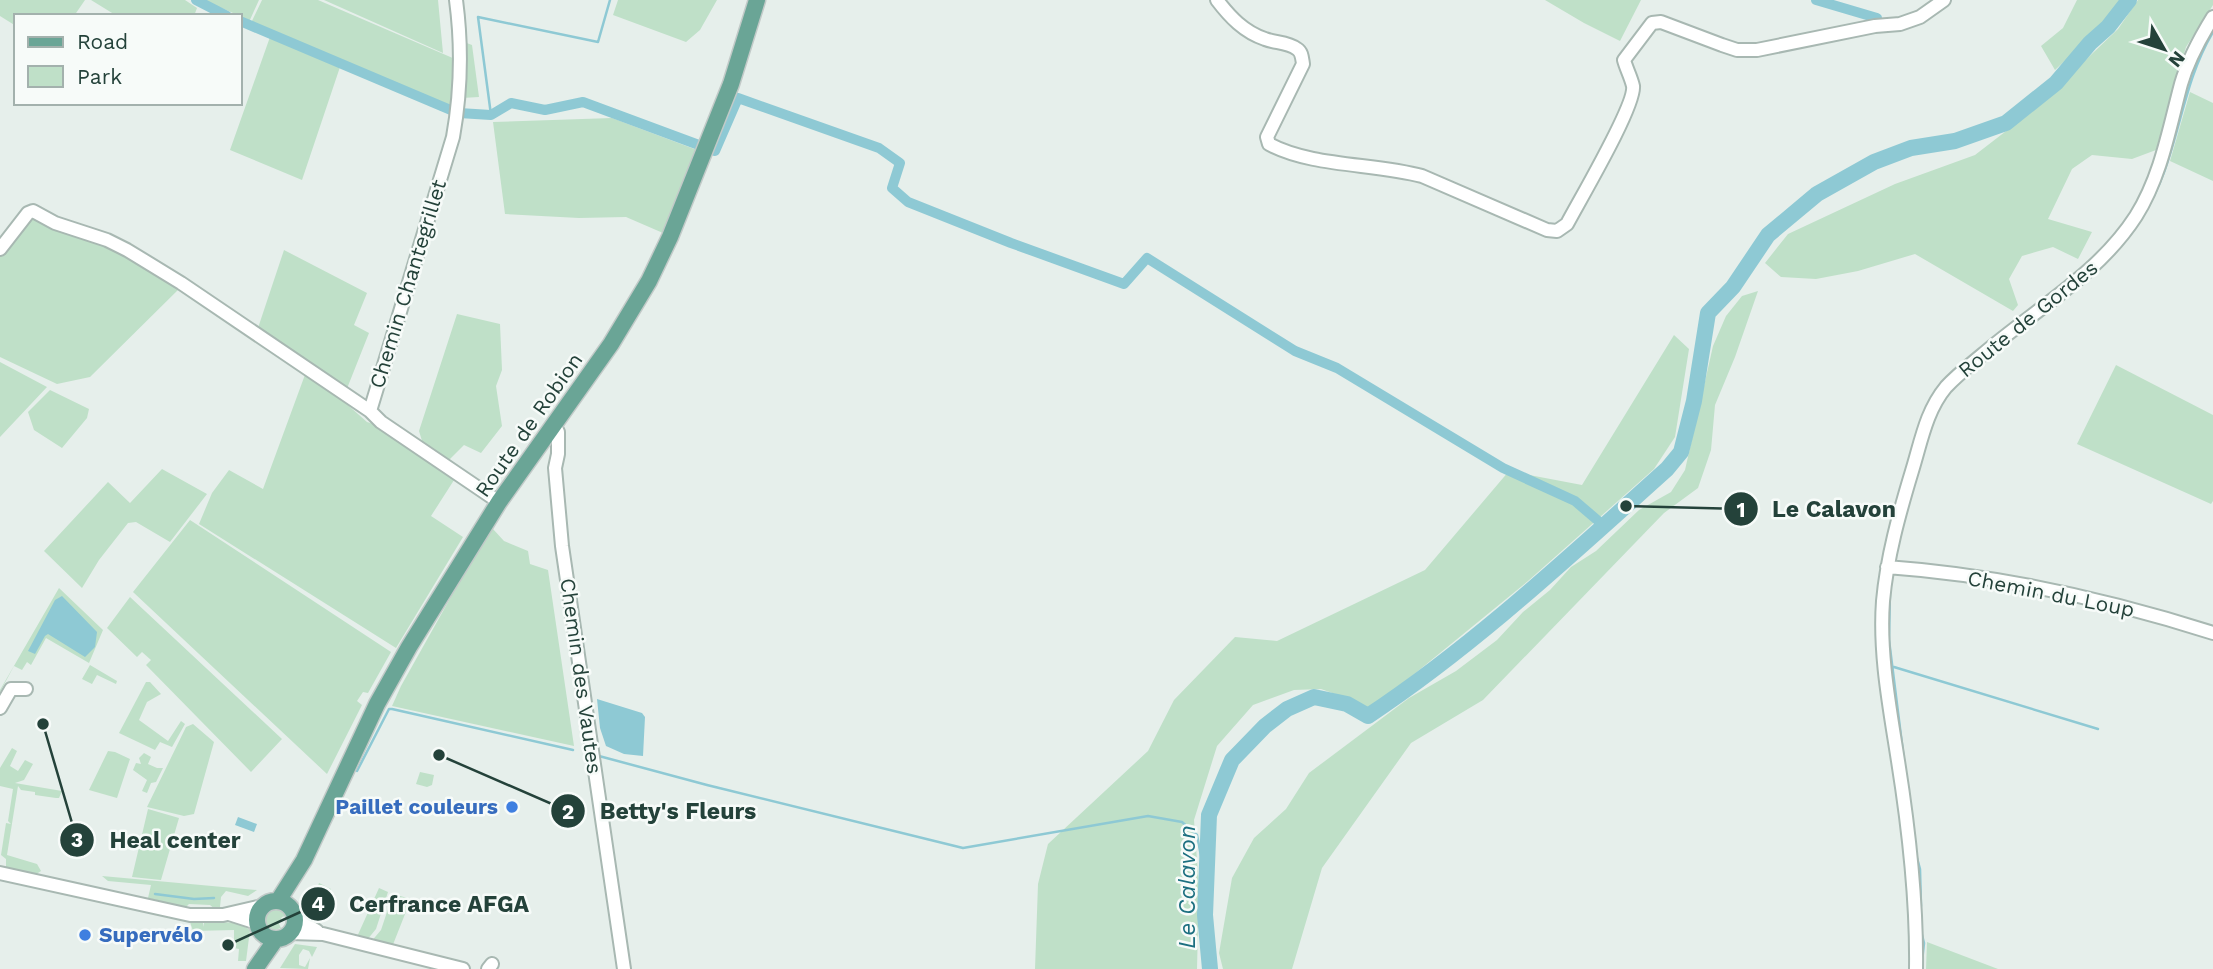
<svg xmlns="http://www.w3.org/2000/svg" width="2213" height="969" font-family="'Work Sans',sans-serif">
	<rect width="100%" height="100%" fill="#e6efeb"/>
	<path fill="#bfe0c8" d="M0 0H85L74 16H16V26L0 16Z
		M91 0H185L197 8 194 16H117Z
		M203 0H259L249 22 240 16Z
		M262 0H318L455 59 451 106 251 23Z
		M324 0H438L443 53Z
		M618 0H717L700 30 686 42 613 15Z
		M1545 0H1641L1620 41 1584 23Z
		M2077 0H2122L2109 19 2055 70 2041 46 2063 28Z
		M2138 0H2213V5L2186 47 2156 150 2132 159 2092 155 2072 169 2048 219 2092 232 2078 259 2053 247 2022 256 2009 279 2018 305 2013 311 1915 254 1858 271 1816 279 1781 277 1765 263 1788 234 1895 184 1975 155 2010 128 2073 72 2118 29Z
		M270 37 340 67 302 180 230 150Z
		M464 42 472 45 479 97 462 98Z
		M2190 92 2213 103V181L2170 161Z
		M612 118 697 150 663 233 626 217 579 218 505 214 493 122Z
		M30 217 99 242 181 287 90 377 57 384 0 357V257Z
		M284 250 367 293 354 325 369 333 346 391 257 331Z
		M1758 291 1735 357 1715 405 1711 450 1698 488 1664 513 1483 700 1411 743 1322 868 1292 969H1223L1219 953 1232 878 1254 838 1286 809 1309 773 1409 698 1456 671 1497 640 1523 612 1550 590 1571 567 1596 551 1639 510 1671 492 1685 470 1713 346 1726 316 1742 296Z
		M457 314 500 324 502 370 496 386 502 426 481 453 464 445 448 461 423 444 419 431Z
		M1674 335 1689 349 1675 437 1654 469 1528 581 1369 711 1352 700 1321 689 1294 690 1253 705 1217 746 1194 820 1199 888 1197 969H1035L1038 884 1048 844 1148 751 1174 700 1235 637 1277 641 1425 570 1509 471 1582 485Z
		M0 362 47 387 0 437Z
		M2116 365 2213 415V501L2211 504 2077 444Z
		M306 372 333 392 367 422 383 427 456 477 431 516 463 537 396 648 199 524 212 493 229 470 263 489Z
		M50 390 89 409 87 418 62 448 34 430 28 412Z
		M162 469 207 494 170 542 136 522 128 523 99 560 82 588 44 551 108 482 130 503Z
		M190 520 391 652 368 693 363 692 357 701 362 705 327 774 133 592Z
		M493 529 504 541 528 551 530 564 548 570 574 746 392 706 401 686 484 538Z
		M59 588 103 630 89 663 46 638 31 665 27 662 22 670 14 666 0 692V690Z
		M130 597 282 739 251 772 146 665 151 660 142 652 137 657 107 628Z
		M90 665 117 681 116 684 97 675 92 684 82 679Z
		M146 682H150L161 694 147 702 139 720 168 741 181 721 185 724 172 747 160 742 155 750 119 733Z
		M193 724 214 742 194 814 184 816 147 807 186 727Z
		M12 748 17 751 10 766 18 771 25 760 33 764 24 780 15 783 62 791 59 798H56L35 795V792L21 790 18 786 7 855 37 864 41 871 35 875 6 868V859L1 855 6 823 11 824 8 821 13 789 0 786V768Z
		M108 751 115 752 130 759 117 798 89 790Z
		M144 753 151 757 148 764 157 768H163L156 782 151 783 147 793 142 791 147 780 133 770 136 763 141 764 139 758Z
		M420 772 434 775 432 785 427 787 416 784Z
		M148 809 179 818 161 880 132 877Z
		M102 876 257 890 248 896 226 891 221 897 220 907 216 910 210 905 189 904 186 907 148 898 151 885 108 881Z
		M319 883 331 889 330 892 335 895 325 922 306 918Z
		M379 888 388 892 376 929 367 940 356 939Z
		M393 894 411 899 392 947 370 943 381 930Z
		M273 908 281 910 286 916 282 917 279 924 281 928 275 930 267 927 264 918 268 911Z
		M190 922 203 923V927L204 923C219 922 237 920 250 930L246 961H238L239 949 234 948V930L193 931Z
		M1927 942 1998 969H1926Z
		M295 944 317 947 312 957 309 951 303 949 299 955V965L305 967 310 958 308 969 280 968Z"/>
	<path fill="#8ec9d4" d="M62 596 97 632 95 647 85 657 48 634 45 636 35 654 28 651 55 600Z
		M597 699 642 713 645 717 643 756 624 754 606 746 600 728Z
		M238 817 257 824 254 832 235 825Z"/>
	<g fill="none" stroke-linecap="round" stroke-linejoin="round">
		<path stroke="#8ec9d4" stroke-width="2.5" d="M491 115 478 17 598 42 610 0
			M2141 218C2179 163 2178 90 2213 32
			M1890 590 1889 640 1905 768
			M2190 620 2210 626
			M1894 667 2098 729
			M599 756 707 785 963 848 1148 816 1182 822 1197 835 1201 856 1209 861
			M357 771 389 709H392L573 750
			M1917 858 1920 869 1921 906
			M155 894 194 899 214 898
			M1921 931 1924 943 1922 962"/>
		<path stroke="#8ec9d4" stroke-width="10" d="M196 0 227 16
			M1816 0 1877 18
			M240 21 453 111
			M459 113 491 115 511 103 545 110 583 102 715 151 738 98 879 148 900 163 892 188 908 202 1011 243 1124 284 1147 258 1295 351 1337 368 1503 468 1575 501 1603 525"/>
		<path stroke="#8ec9d4" stroke-width="16" d="M1210 969 1205 915 1209 815 1232 760 1265 726 1287 709 1314 697 1347 704 1368 716C1475 645 1571 555 1667 469L1681 452 1694 401 1708 313 1733 287 1768 235 1817 194 1874 162 1911 148 1955 141 2006 123 2056 83 2090 43 2108 27 2129 0"/>
		<defs>
			<path id="minor" d="M456 0C462 45 461 92 453 137L370 411 381 422 499 502
				M1217 0C1230 17 1244 32 1265 39 1275 43 1288 42 1297 49 1302 52 1302 58 1303 64L1267 137 1269 144C1312 167 1374 163 1422 176L1547 230 1557 231 1567 224C1579 201 1636 105 1633 86 1631 77 1626 68 1624 60L1652 23 1661 22 1722 45 1737 50H1757L1875 26 1900 24 1920 17 1944 0
				M0 249 28 213 33 211 55 223 107 240 127 250 181 283 370 411
				M554 425 558 432V454L555 468 562 546 624 969
				M1887 567C1998 575 2107 599 2213 633
				M0 708 11 689H26
				M0 873 190 915H223L262 906
				M229 914 257 923
				M295 918 317 931
				M290 933 323 934 463 969
				M488 969 492 964
				M1916 969C1917 899 1909 830 1898 761 1890 709 1879 654 1883 601 1887 557 1899 514 1912 471 1921 442 1926 411 1946 387 1957 375 1970 365 1982 355 2034 310 2098 275 2136 216 2161 176 2169 129 2181 84 2188 60 2200 38 2213 17"/>
			<path id="major" d="M278 901 304 860 377 704 409 647 499 502 611 344 649 281 670 237 731 84 757 0
				M257 920a19 19 0 1 1 38 0a19 19 0 1 1-38 0Z
				M255 969 276 939"/>
		</defs>
		<use href="#minor" stroke="#a8b8b2" stroke-width="16"/>
		<use href="#major" stroke="#c2cac8" stroke-width="19"/>
		<use href="#minor" stroke="#fff" stroke-width="12"/>
		<use href="#major" stroke="#6aa596" stroke-width="16"/>
	</g>
	<g fill="#3f7fe0" stroke="#f7fbf9" stroke-width="2.5">
		<circle cx="512" cy="807" r="7"/>
		<circle cx="85" cy="935" r="7"/>
	</g>
	<g text-anchor="middle" stroke-width="5" stroke-linejoin="round" paint-order="stroke">
		<g font-size="21" fill="#24423a" stroke="#f7fbf9">
			<text transform="translate(408 284) rotate(-73)" y="7">Chemin Chantegrillet</text>
			<text transform="translate(2028 319) rotate(-39)" y="7">Route de Gordes</text>
			<text transform="translate(529 425) rotate(-55)" y="7">Route de Robion</text>
			<text transform="translate(2051 594) rotate(11)" y="7">Chemin du Loup</text>
			<text transform="translate(581 676) rotate(82)" y="7">Chemin des Vautes</text>
		</g>
		<g font-size="21" font-weight="bold" fill="#366cbe" stroke="#f7fbf9" text-anchor="end">
			<text x="498" y="814">Paillet couleurs</text>
			<text x="99" y="942" text-anchor="start">Supervélo</text>
		</g>
		<g font-size="23" font-style="italic" fill="#1c6f80" stroke="#f7fbf9">
			<text transform="translate(1187 887) rotate(-90)" y="8">Le Calavon</text>
		</g>
	</g>
	<path fill="none" stroke="#24423a" stroke-width="2.5" d="M1626 506L1741 509M439 755L568 811M43 724L77 840M228 945L318 904"/>
	<g fill="#24423a" stroke="#f7fbf9" stroke-width="2.5">
		<circle cx="1626" cy="506" r="7"/>
		<circle cx="439" cy="755" r="7"/>
		<circle cx="43" cy="724" r="7"/>
		<circle cx="228" cy="945" r="7"/>
		<circle cx="1741" cy="509" r="18"/>
		<circle cx="568" cy="811" r="18"/>
		<circle cx="77" cy="840" r="18"/>
		<circle cx="318" cy="904" r="18"/>
	</g>
	<g font-size="21" text-anchor="middle" font-weight="bold" fill="#fff">
		<text x="1741" y="517">1</text>
		<text x="568" y="819">2</text>
		<text x="77" y="847">3</text>
		<text x="318" y="911">4</text>
	</g>
	<g font-size="23" text-anchor="middle" font-weight="bold" fill="#24423a" stroke="#f7fbf9" stroke-width="5" stroke-linejoin="round" paint-order="stroke">
		<text x="1834" y="517">Le Calavon</text>
		<text x="678" y="819">Betty's Fleurs</text>
		<text x="175" y="848">Heal center</text>
		<text x="439" y="912">Cerfrance AFGA</text>
	</g>
	<rect x="14" y="14" width="228" height="91" fill="#f7fbf9" stroke="#a3b1ad" stroke-width="2"/>
	<rect x="28" y="37" width="35" height="10" fill="#6aa596" stroke="#a3b1ad" stroke-width="2"/>
	<text x="77" y="49" font-size="21" fill="#24423a">Road</text>
	<rect x="28" y="66" width="35" height="21" fill="#bfe0c8" stroke="#a3b1ad" stroke-width="2"/>
	<text x="77" y="84" font-size="21" fill="#24423a">Park</text>
	<g transform="translate(2164 49) rotate(129)" stroke="#f7fbf9" stroke-width="5" paint-order="stroke">
	<path d="M0-5L12 26L0 18L-12 26Z" fill="#24423a"/>
	<text y="-10" font-size="19" font-weight="bold" text-anchor="middle" fill="#24423a">N</text>
	</g>
</svg>
